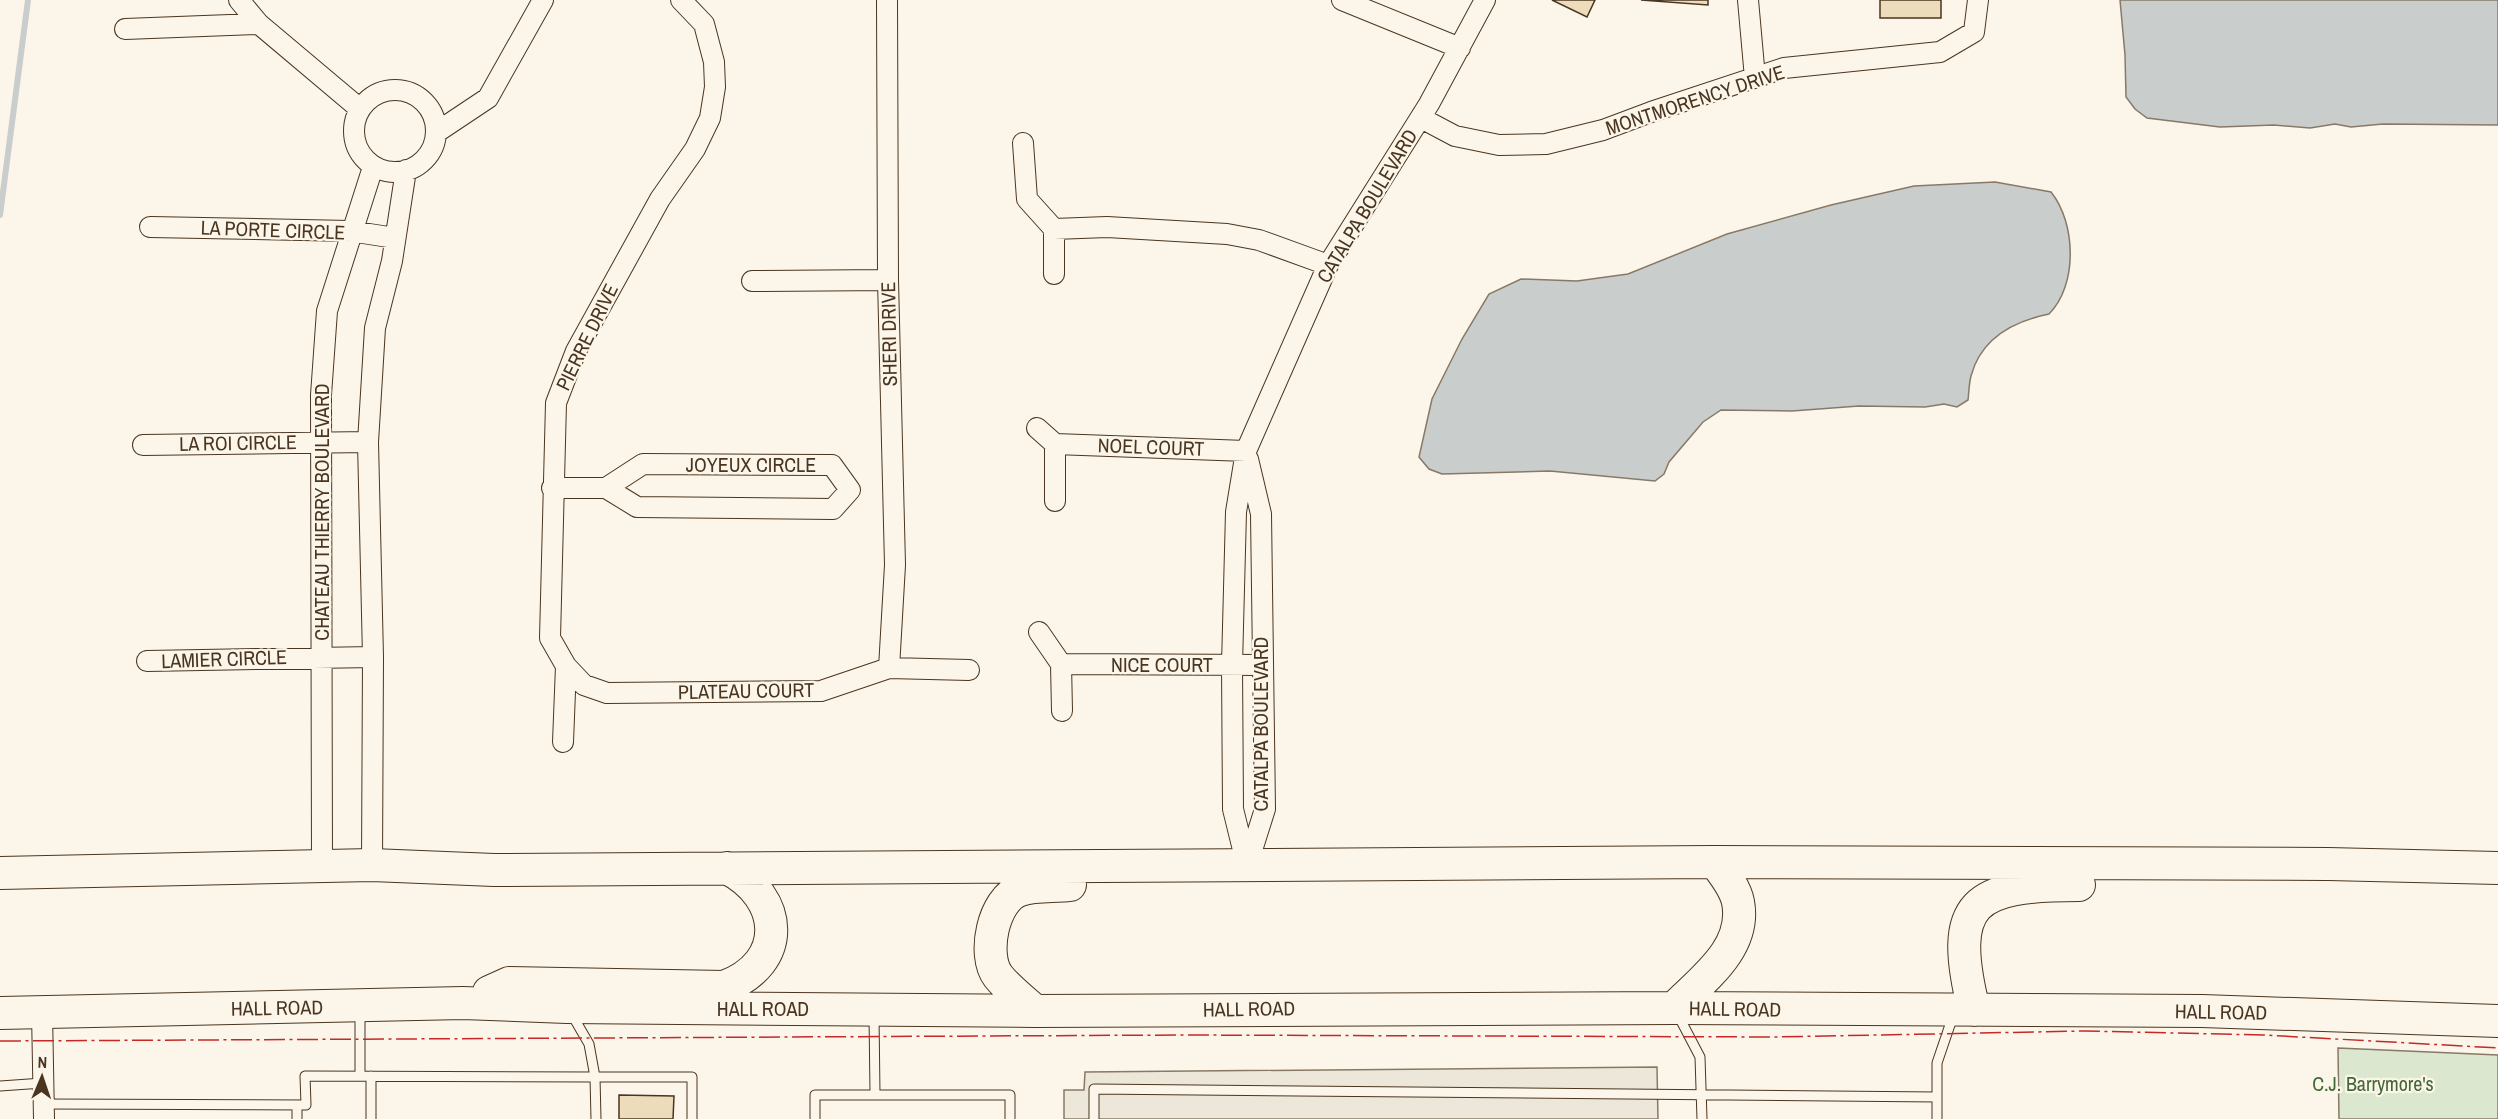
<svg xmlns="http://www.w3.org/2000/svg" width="2498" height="1119" font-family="'Archivo Narrow',sans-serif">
	<rect width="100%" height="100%" fill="#fbf6e9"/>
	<path fill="#dce7d0" stroke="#887966" stroke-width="1.5" d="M2338 1048 2498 1055V1119H2339Z"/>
	<path fill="#ede7d9" stroke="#887966" stroke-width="1.5" d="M1657 1067 1658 1119H1064V1090H1084L1085 1072Z"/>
	<path fill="#c9cecd" stroke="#887966" stroke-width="1.5" d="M2120 0H2498V125L2383 124 2351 127 2335 124 2310 128 2274 125 2220 127 2147 118 2135 109 2126 97 2125 55Z
		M1995 182 2051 192C2076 223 2078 285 2049 314 2015 321 1981 338 1971 376 1969 383 1969 392 1968 400L1957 407 1944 404 1925 407 1859 406 1792 411 1721 410 1703 422 1669 462 1664 474 1655 481 1550 471 1442 474 1429 469 1419 457 1432 399 1462 339 1489 294 1521 279 1577 281 1628 274 1727 234 1831 205 1914 186Z"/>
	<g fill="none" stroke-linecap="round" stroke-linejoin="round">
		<path stroke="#c9cecd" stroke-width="6" d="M0 215 28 0"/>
	</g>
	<path fill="#ecdcbc" stroke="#4a3520" stroke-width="1.5" d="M1552 0H1595L1587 17Z
		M1641 0H1708V5Z
		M1880 0H1941V18H1880Z
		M619 1095 674 1096 673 1119H619Z"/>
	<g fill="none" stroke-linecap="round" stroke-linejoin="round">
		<defs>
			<path id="service" d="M360 1009V1076
				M571 1013 589 1044 595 1077H692V1119
				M874 1015 875 1094
				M1678 1015 1700 1057 1702 1119
				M0 1086 43 1083
				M43 1104 306 1105 305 1076 595 1077 596 1119
				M297 1105V1119
				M371 1119V1076
				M815 1119V1095H1010V1119
				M1094 1119V1089L1937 1097
				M1937 1119V1063L1953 1016"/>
			<path id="minor" d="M239 0 259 24 360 109
				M887 0 888 280 895 565 889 668
				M1342 0 1460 48
				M1748 0 1755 78
				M125 29 259 24
				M354 131a41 41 0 1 1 82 0a41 41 0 1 1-82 0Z
				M1421 118 1455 136 1499 145 1546 144 1603 130 1651 112 1784 68 1940 52 1974 32 1978 0
				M437 132 488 98 543 0
				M1023 143 1027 199 1054 229V274
				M150 227 350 231 395 238
				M1054 229 1107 227 1227 234 1259 240 1328 265
				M752 281 888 280
				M1037 428 1055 444 1246 451
				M143 445 368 442
				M552 488H606L637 507 833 509 850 490 832 465 643 464 606 488
				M1055 501V444
				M1039 632 1061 664 1062 711
				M147 661 373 657
				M1061 664 1262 665
				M566 666 584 685 607 693 821 691 889 668 969 670
				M563 742 566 666 550 638 556 403 576 351 660 199 695 149 710 118 715 87 714 62 704 24 681 0
				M322 865 321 395 327 311 373 167
				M372 865 373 657 368 442 375 328 392 261 406 170
				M1247 866 1233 809 1232 665 1236 512 1246 451 1328 265 1429 104 1485 0
				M1247 866 1265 809 1261 514 1248 459
				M42 1012 44 1119"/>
			<path id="trunk" d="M0 873 372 865 494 870 1715 862 2328 864 2498 868
				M489 992 509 983 724 987C789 963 784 897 727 868
				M1674 1008C1703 979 1747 948 1738 902 1735 887 1723 873 1715 862
				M1974 1010C1947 901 1974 885 2079 885
				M1035 1011C1023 1000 1008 989 998 976 982 955 993 899 1020 890 1035 885 1055 887 1070 885
				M0 1013 463 1003 567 1007 1035 1011 1674 1008 2202 1011 2498 1021"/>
		</defs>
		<use href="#service" stroke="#4a3520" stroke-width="11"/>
		<use href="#minor" stroke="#4a3520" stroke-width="22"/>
		<use href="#trunk" stroke="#4a3520" stroke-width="34"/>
		<use href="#service" stroke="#fbf6e9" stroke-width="9"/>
		<use href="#minor" stroke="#fbf6e9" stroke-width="20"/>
		<use href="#trunk" stroke="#fbf6e9" stroke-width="32"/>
		<path stroke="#c62828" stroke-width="1.5" stroke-dasharray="21 4.5 3 4.5" stroke-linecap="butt" d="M0 1041 1182 1035 1774 1037 2084 1031 2264 1035 2498 1048"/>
	</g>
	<g text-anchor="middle" stroke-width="4.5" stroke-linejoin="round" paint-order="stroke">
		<g font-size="20" fill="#4a3520" stroke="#fbf6e9">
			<text transform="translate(1695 100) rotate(-18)" y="7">MONTMORENCY DRIVE</text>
			<text transform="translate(1367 206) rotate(-59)" y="7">CATALPA BOULEVARD</text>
			<text transform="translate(273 230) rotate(2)" y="7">LA PORTE CIRCLE</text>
			<text transform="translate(889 334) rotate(-91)" y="7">SHERI DRIVE</text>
			<text transform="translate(587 337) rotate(-64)" y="7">PIERRE DRIVE</text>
			<text transform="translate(238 443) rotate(-1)" y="7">LA ROI CIRCLE</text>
			<text transform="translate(1151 447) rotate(2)" y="7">NOEL COURT</text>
			<text x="751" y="472">JOYEUX CIRCLE</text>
			<text transform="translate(322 512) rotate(-90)" y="7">CHATEAU THIERRY BOULEVARD</text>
			<text transform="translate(224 659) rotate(-2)" y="7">LAMIER CIRCLE</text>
			<text x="1162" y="672">NICE COURT</text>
			<text transform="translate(746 691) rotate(-1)" y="7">PLATEAU COURT</text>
			<text transform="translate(1261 724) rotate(-90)" y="7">CATALPA BOULEVARD</text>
			<text transform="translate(277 1008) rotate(-1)" y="7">HALL ROAD</text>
			<text x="763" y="1016">HALL ROAD</text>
			<text transform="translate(1249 1009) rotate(-1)" y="7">HALL ROAD</text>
			<text transform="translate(1735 1009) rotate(1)" y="7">HALL ROAD</text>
			<text transform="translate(2221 1012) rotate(1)" y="7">HALL ROAD</text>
		</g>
		<g font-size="20" fill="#436837" stroke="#fbf6e9">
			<text x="2373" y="1091">C.J. Barrymore's</text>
		</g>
	</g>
	<g transform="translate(42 1077) rotate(2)" stroke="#fbf6e9" stroke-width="4.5" paint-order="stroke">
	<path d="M0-4.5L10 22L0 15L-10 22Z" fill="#4a3520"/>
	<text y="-9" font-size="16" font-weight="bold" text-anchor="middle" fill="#4a3520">N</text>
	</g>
</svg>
